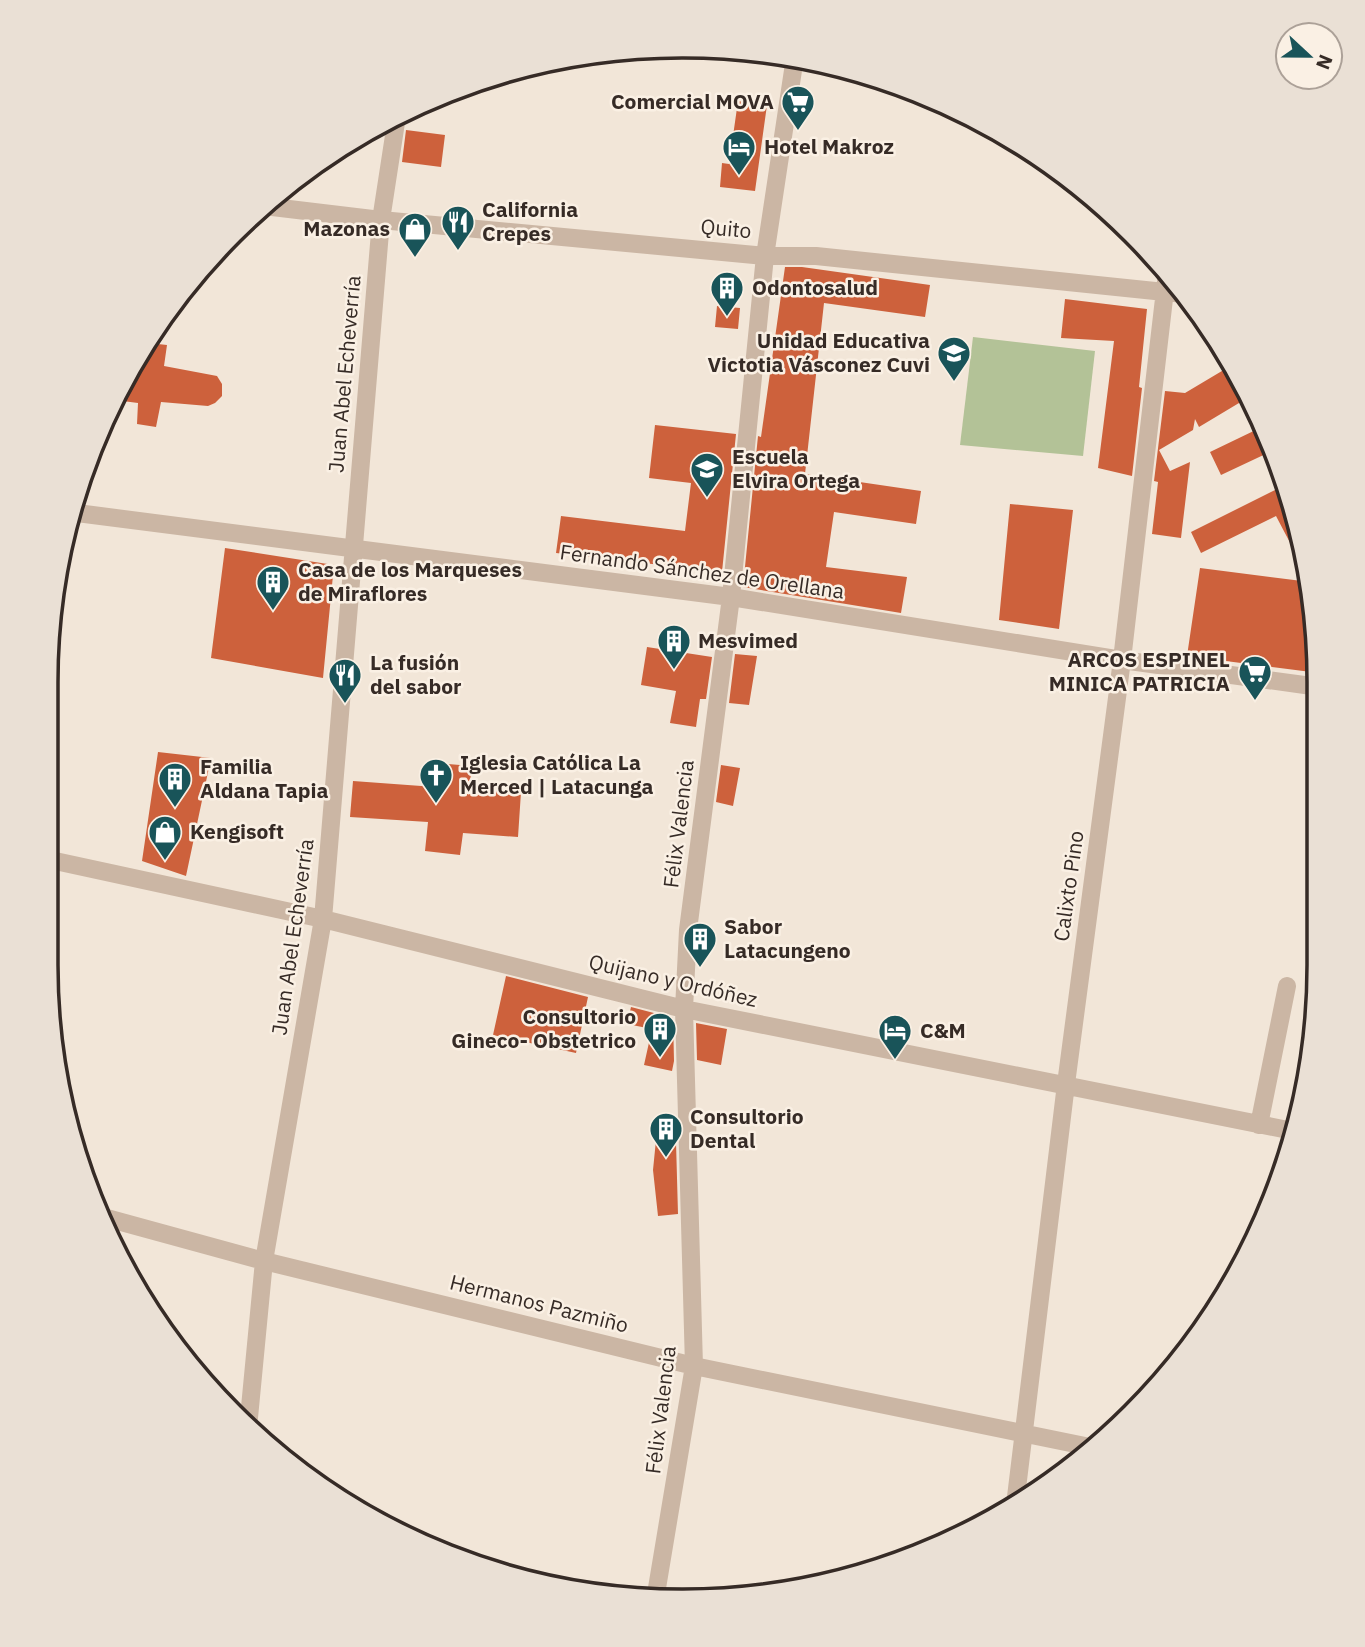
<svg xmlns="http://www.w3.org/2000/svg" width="1365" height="1647" font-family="'IBM Plex Sans',sans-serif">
	<rect width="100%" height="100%" fill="#f2e6d8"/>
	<path fill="#b3c297" d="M973 337 1095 351 1083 456 960 445Z"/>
	<path fill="#cd613c" d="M738 101 767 105 755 191 720 187 722 163 729 164Z
		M406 130 445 135 441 167 402 162Z
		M785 267H802L930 285 925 317 824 303 805 474 921 491 916 524 834 512 826 567 907 577 901 613 743 587 758 436 761 437Z
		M1065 299 1147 309 1139 387 1142 388 1132 476 1098 468 1114 341 1061 338Z
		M717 306 740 308 738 329 715 327Z
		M149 343 167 345 164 366 217 376 222 384V396L215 403 208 406 161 402 156 427 137 424 138 403 115 400 134 364 145 366Z
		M1232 365 1249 397 1199 427 1195 419 1193 430 1159 450 1170 471 1190 462 1181 538 1152 534 1158 482 1154 481 1165 391 1185 393Z
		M655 425 736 434 722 572 556 553 561 516 685 531 691 483 649 478Z
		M1264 426 1274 450 1221 475 1210 452Z
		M1285 485 1306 552 1297 556 1276 516 1201 553 1191 532Z
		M1010 504 1073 510 1059 629 999 620Z
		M225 548 334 565 323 678 211 658Z
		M1200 568 1310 582 1319 673 1187 656Z
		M647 647 712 657 706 699H700L696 727 670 723 676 691 641 685Z
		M735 654 757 656 749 705 729 703Z
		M158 752 211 758 186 876 142 861Z
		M436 763 472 766 469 789 521 792 518 837 463 833 460 855 425 851 428 822 350 817 353 781 435 787Z
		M721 765 740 768 733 806 716 802Z
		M506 976 588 997 576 1053 493 1035Z
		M631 1007 673 1018 674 1061 672 1071 644 1065 652 1029 627 1024Z
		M696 1023 727 1029 721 1065 697 1060Z
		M656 1140 676 1142 678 1214 658 1216 653 1170Z"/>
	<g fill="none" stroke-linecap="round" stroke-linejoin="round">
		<path stroke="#cbb6a4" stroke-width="18" d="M264 206 381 220 765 256H816L1184 294
			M77 513 731 597 1122 660 1319 687
			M46 859 323 919 684 1009 1293 1131
			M1259 1125 1287 986
			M103 1217 264 1261 694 1366 1090 1447
			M248 1428 264 1261 323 919 381 220 397 116
			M1015 1505 1066 1084 1122 660 1167 273
			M655 1600 694 1366 684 1009 688 930 731 597 765 256 795 57"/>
	</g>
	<defs>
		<symbol id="supermarket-pin" viewBox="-11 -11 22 30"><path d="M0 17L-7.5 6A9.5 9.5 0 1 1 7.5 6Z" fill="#195459" stroke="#faf0e4"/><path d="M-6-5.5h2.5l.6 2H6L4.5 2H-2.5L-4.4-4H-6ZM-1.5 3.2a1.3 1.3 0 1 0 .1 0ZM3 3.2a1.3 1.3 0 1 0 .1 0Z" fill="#fff"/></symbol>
		<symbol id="hotel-pin" viewBox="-11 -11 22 30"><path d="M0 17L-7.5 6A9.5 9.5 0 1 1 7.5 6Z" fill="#195459" stroke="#faf0e4"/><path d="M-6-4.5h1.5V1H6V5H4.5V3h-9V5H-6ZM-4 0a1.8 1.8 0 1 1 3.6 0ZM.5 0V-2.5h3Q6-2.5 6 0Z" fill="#fff"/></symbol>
		<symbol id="restaurant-pin" viewBox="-11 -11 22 30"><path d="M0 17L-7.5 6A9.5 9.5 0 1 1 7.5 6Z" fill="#195459" stroke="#faf0e4"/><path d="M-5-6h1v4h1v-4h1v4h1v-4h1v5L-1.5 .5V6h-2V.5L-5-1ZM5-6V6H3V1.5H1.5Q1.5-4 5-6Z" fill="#fff"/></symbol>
		<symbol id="shop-pin" viewBox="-11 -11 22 30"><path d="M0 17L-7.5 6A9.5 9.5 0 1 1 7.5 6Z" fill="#195459" stroke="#faf0e4"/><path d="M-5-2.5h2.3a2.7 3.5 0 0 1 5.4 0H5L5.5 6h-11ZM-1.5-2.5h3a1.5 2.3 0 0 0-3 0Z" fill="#fff"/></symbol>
		<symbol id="building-pin" viewBox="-11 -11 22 30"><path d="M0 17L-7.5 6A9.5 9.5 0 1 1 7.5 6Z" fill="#195459" stroke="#faf0e4"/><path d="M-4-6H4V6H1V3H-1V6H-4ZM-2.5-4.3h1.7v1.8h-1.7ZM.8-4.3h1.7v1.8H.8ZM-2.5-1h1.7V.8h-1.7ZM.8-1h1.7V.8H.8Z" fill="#fff"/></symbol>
		<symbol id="school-pin" viewBox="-11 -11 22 30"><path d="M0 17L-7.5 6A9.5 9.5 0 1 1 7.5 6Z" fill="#195459" stroke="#faf0e4"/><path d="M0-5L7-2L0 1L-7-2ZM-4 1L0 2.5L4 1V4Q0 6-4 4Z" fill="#fff"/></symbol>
		<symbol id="church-pin" viewBox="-11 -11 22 30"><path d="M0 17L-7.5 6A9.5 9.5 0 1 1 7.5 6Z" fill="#195459" stroke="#faf0e4"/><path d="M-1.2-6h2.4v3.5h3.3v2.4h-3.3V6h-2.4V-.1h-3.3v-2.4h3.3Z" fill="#fff"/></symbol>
	</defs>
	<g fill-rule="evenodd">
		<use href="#supermarket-pin" x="779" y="83" width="38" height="52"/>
		<use href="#hotel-pin" x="720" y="128" width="38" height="52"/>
		<use href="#restaurant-pin" x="439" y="203" width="38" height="52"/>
		<use href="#shop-pin" x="396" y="210" width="38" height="52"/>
		<use href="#building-pin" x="708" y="269" width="38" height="52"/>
		<use href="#school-pin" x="935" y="334" width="38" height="52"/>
		<use href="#school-pin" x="688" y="450" width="38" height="52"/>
		<use href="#building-pin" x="254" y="563" width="38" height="52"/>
		<use href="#building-pin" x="655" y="622" width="38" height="52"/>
		<use href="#supermarket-pin" x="1236" y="653" width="38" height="52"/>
		<use href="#restaurant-pin" x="326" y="656" width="38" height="52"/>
		<use href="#church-pin" x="417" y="756" width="38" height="52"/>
		<use href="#building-pin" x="156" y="760" width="38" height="52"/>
		<use href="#shop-pin" x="146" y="813" width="38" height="52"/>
		<use href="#building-pin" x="681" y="920" width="38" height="52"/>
		<use href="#building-pin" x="641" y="1010" width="38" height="52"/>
		<use href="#hotel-pin" x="876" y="1012" width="38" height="52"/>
		<use href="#building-pin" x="647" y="1110" width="38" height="52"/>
	</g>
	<g text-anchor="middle" stroke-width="5" stroke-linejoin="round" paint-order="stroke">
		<g font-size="21" font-weight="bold" fill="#362b26" stroke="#faf0e4" text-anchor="start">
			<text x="774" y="109" text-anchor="end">Comercial MOVA</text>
			<text x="764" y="154">Hotel Makroz</text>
			<text x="482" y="217">California<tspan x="482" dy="24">Crepes</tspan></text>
			<text x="390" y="236" text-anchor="end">Mazonas</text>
			<text x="752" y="295">Odontosalud</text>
			<text x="930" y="348" text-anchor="end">Unidad Educativa<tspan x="930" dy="24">Victotia Vásconez Cuvi</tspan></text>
			<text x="732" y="464">Escuela<tspan x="732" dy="24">Elvira Ortega</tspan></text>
			<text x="298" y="577">Casa de los Marqueses<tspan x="298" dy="24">de Miraflores</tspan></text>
			<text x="698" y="648">Mesvimed</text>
			<text x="1230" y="667" text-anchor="end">ARCOS ESPINEL<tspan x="1230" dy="24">MINICA PATRICIA</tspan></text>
			<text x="370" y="670">La fusión<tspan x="370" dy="24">del sabor</tspan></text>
			<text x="460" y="770">Iglesia Católica La<tspan x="460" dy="24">Merced | Latacunga</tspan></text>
			<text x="200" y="774">Familia<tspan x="200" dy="24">Aldana Tapia</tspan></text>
			<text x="190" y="839">Kengisoft</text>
			<text x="724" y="934">Sabor<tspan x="724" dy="24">Latacungeno</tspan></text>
			<text x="636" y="1024" text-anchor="end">Consultorio<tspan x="636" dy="24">Gineco- Obstetrico</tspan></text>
			<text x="920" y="1038">C&amp;M</text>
			<text x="690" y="1124">Consultorio<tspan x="690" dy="24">Dental</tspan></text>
		</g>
		<g font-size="21" fill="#362b26" stroke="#faf0e4">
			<text transform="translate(726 229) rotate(5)" y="7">Quito</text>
			<text transform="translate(345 374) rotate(-85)" y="7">Juan Abel Echeverría</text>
			<text transform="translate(702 572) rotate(8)" y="7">Fernando Sánchez de Orellana</text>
			<text transform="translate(679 824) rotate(-83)" y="7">Félix Valencia</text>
			<text transform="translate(1069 886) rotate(-82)" y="7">Calixto Pino</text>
			<text transform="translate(293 937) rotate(-82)" y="7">Juan Abel Echeverría</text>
			<text transform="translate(673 981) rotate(13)" y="7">Quijano y Ordóñez</text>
			<text transform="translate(539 1304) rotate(14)" y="7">Hermanos Pazmiño</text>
			<text transform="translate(661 1410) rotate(-83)" y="7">Félix Valencia</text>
		</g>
	</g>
	<path d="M0 0H1365V1647H0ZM682 58H683A624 624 0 0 1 1307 682V965A624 624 0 0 1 683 1589H682A624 624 0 0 1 58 965V682A624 624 0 0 1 682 58Z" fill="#eae0d5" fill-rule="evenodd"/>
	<path fill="none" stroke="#362b26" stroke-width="3.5" d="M682 58H683A624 624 0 0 1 1307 682V965A624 624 0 0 1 683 1589H682A624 624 0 0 1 58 965V682A624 624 0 0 1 682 58Z"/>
	<g transform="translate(1309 56) rotate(112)"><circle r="33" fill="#faf0e4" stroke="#aca198" stroke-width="2"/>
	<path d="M0-5L12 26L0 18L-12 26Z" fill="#195459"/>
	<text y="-10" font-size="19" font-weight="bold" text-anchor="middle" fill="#362b26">N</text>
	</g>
</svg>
